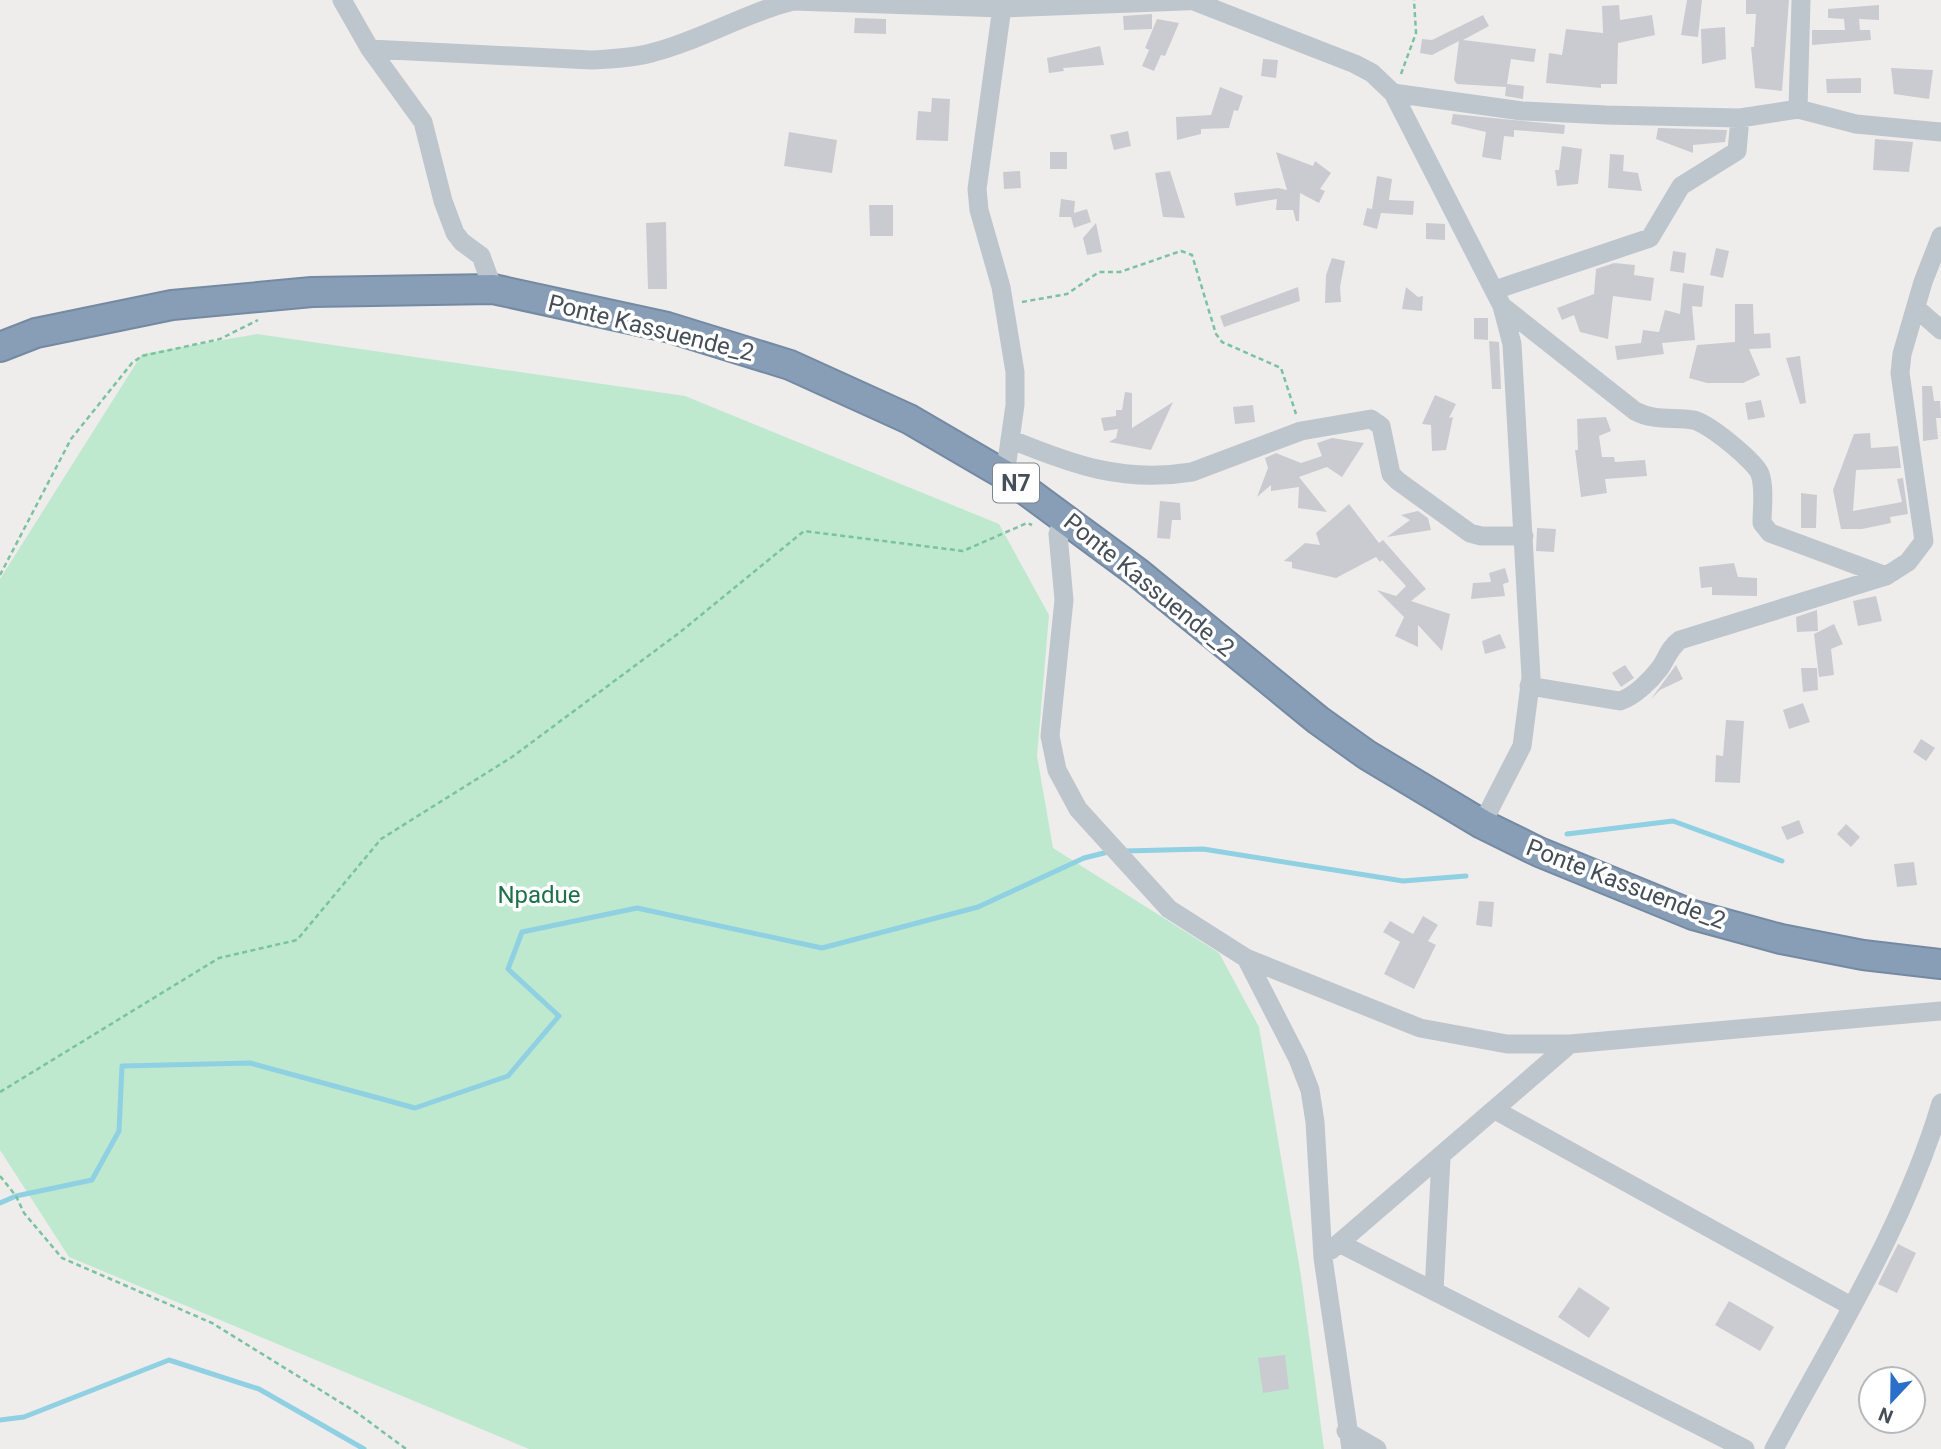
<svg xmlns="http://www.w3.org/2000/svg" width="1941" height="1449" font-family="Roboto,sans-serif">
	<rect width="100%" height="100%" fill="#efecec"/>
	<path fill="#bee9cf" d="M257 334 685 396 999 524 1049 615 1037 756 1053 848 1219 953 1259 1027 1301 1276 1324 1449H529L69 1257 0 1150V579L142 354Z"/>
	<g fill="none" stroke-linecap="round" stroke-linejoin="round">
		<path stroke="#8fd0e2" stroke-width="5" d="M1567 834 1673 821 1782 861
			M1125 851 1203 849 1403 881 1466 876
			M0 1203 16 1196 92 1180 119 1131 122 1066 250 1063 415 1108 508 1076 559 1016 508 969 522 932 637 908 822 948 978 907 1084 858 1112 851
			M0 1420 24 1417 169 1360 259 1389 364 1449"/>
	</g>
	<path fill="#cacbd1" d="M1687 0H1702L1698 37 1681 35Z
		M1746 0H1789L1782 91 1755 88 1751 47H1754L1756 14H1746Z
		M1619 5 1620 20 1652 15 1655 35 1618 43 1617 84H1601V88L1546 83 1549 53 1562 55 1566 29 1603 33 1602 6Z
		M1879 5V20L1859 19 1860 30H1870L1871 40 1812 45V30H1845L1844 19 1828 18V9Z
		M1152 14V29L1124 30 1123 16Z
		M1483 15 1489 26 1463 40 1536 49 1534 62 1511 59 1507 84 1524 86 1523 99 1505 96 1506 87 1457 84 1454 80 1459 41 1432 55 1420 53 1422 39 1432 40Z
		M855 18 886 19V34L854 33Z
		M1157 19 1179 23 1165 56 1161 55 1154 71 1142 66 1149 50 1145 48Z
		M1725 27 1726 59 1702 64 1701 29Z
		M1100 46 1104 65 1063 68 1064 71 1049 73 1047 58Z
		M1263 59 1278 60 1276 78 1261 76Z
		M1891 68 1933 70 1929 99 1894 94Z
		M1861 78V93H1827L1826 79Z
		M1220 87 1243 96 1238 111 1234 110 1229 128 1201 129V134L1177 140 1176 117 1211 115Z
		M932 98 950 99 948 141 916 140 918 111 931 112Z
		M1453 114 1565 125 1564 134 1514 130V137L1504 136 1501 160 1482 157 1486 132 1451 124Z
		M1658 128 1727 130 1725 142 1693 145V153L1656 139Z
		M1128 131 1131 146 1114 150 1110 135Z
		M789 132 837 140 832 173 784 166Z
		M1875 139 1913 142 1909 172 1873 170Z
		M1562 146 1582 149 1578 184 1557 186 1555 170H1559Z
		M1050 152H1067V169H1050Z
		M1276 152 1313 166 1315 161 1331 173 1320 189 1325 191 1319 203 1300 193 1299 221H1296L1293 210H1276L1277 199 1236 206 1234 193 1278 188 1287 190Z
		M1610 154 1624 155 1623 171 1638 173 1642 191 1608 188Z
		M1020 171 1021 188 1004 189 1003 172Z
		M1170 171 1185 218 1163 217 1155 173Z
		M1377 176 1392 179 1389 200 1414 201 1413 215 1381 213 1377 229 1363 225 1367 208 1372 209Z
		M1061 199 1075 201 1074 213 1087 209 1091 222 1074 228 1071 217H1059Z
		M869 205H893V236H870Z
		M666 222 667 289H648L646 223Z
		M1096 223 1102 252 1087 255 1083 238Z
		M1426 223 1445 224V240L1426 239Z
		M1716 248 1729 251 1723 278 1710 275Z
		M1673 251 1686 253 1684 273 1670 271Z
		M1332 258 1345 261 1340 287 1341 302 1325 303 1326 275Z
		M1614 263 1635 265 1634 275 1654 278 1651 301 1613 296 1608 339 1580 332 1574 315 1562 320 1557 308 1594 294 1596 269Z
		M1683 283 1704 286 1702 307 1692 306 1695 340 1662 343 1664 354 1617 360 1615 346 1641 343 1643 330 1659 332 1665 310 1680 314Z
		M1298 287 1300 301 1224 327 1220 316Z
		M1406 287 1418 297 1423 296 1422 311 1402 309Z
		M1735 304H1753L1754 334 1770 333 1771 348 1749 349 1760 375 1743 383H1707L1689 378 1697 345 1735 342Z
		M1474 318H1488V340L1474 339Z
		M1489 341 1499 342 1501 389H1492Z
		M1800 356 1806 403 1800 404 1786 358Z
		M1922 386H1932L1934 401H1940L1941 418H1936L1938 439 1923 441Z
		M1125 392 1132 393V428L1173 402 1151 450 1109 442 1116 438 1118 429 1104 431 1101 418 1116 416V410H1122Z
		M1435 395 1456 404 1449 418 1453 417 1446 450 1432 451 1431 425 1422 424Z
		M1761 400 1765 417 1748 420 1745 403Z
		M1253 405 1255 422 1235 424 1233 407Z
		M1606 417 1611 431 1599 436 1602 457H1614L1615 462 1645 460 1647 476 1605 479 1607 493 1581 497 1575 450H1578L1577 419Z
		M1870 433 1871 448 1898 446 1901 468 1856 470 1853 511 1902 502 1897 479 1903 478 1908 514 1890 517 1891 523 1862 529H1841L1833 490 1854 434Z
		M1332 438 1364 443 1342 477 1327 467 1299 477 1327 512 1298 508 1299 487 1271 491V485L1257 497 1268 468 1265 458 1276 453 1301 463 1322 456 1317 443Z
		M1801 493 1817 495 1816 528H1801Z
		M1160 501 1180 503 1181 520H1172L1170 539 1157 538Z
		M1349 504 1379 543 1383 540 1426 589 1411 601 1450 614 1442 651 1418 625V647L1395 636 1404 617 1377 590 1396 596 1406 586 1382 560 1380 562 1376 557 1336 578 1292 568V562L1284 561 1305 543 1320 545 1316 533Z
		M1418 511 1428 518 1431 530 1387 537 1410 520 1401 515Z
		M1537 528 1556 529 1554 552 1536 551Z
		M1734 563 1738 577 1757 578V596L1712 595V587L1701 588 1699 567Z
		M1505 568 1509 582 1503 584 1505 596 1471 599 1473 583 1491 582 1489 573Z
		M1876 596 1882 621 1858 626 1853 601Z
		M1817 610 1818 631 1797 632 1796 617Z
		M1834 624 1843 644 1831 649 1834 675 1819 677 1814 634Z
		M1500 634 1506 648 1485 654 1482 641Z
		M1625 665 1634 678 1621 687 1612 673Z
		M1676 665 1683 679 1660 690 1651 699Z
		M1801 668H1817L1818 690 1803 692Z
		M1803 703 1810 722 1789 729 1783 710Z
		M1726 720 1744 721 1740 783 1715 782 1716 755 1723 756Z
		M1921 739 1935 748 1926 761 1913 752Z
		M1799 820 1804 833 1787 840 1781 827Z
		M1846 824 1860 837 1851 847 1837 834Z
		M1914 862 1917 885 1897 887 1894 864Z
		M1479 901 1494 902 1492 927 1476 925Z
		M1423 916 1438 925 1428 941 1436 945 1414 989 1384 974 1400 942 1383 932 1390 921 1413 934Z
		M1898 1244 1916 1253 1897 1293 1878 1284Z
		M1579 1287 1610 1308 1589 1338 1558 1317Z
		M1729 1301 1774 1327 1760 1351 1715 1325Z
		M1285 1355 1289 1389 1263 1393 1258 1358Z"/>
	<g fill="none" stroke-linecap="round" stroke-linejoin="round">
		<defs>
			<path id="highway" d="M0 347 36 333 172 305 312 292 493 289 667 327 790 365 909 419 1005 475 1138 573 1318 720 1367 755 1482 824 1539 852 1693 915 1781 939 1863 955 1941 964"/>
		</defs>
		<use href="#highway" stroke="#7489a2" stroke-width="32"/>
		<path stroke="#7ac3a0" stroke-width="2.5" stroke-dasharray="5 3.5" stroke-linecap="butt" d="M1401 74 1416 33 1414 0
			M1022 302 1067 294 1099 272H1120L1181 251 1192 255 1216 334 1222 342 1281 368 1296 414
			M0 575 71 439 132 363 142 356 220 339 258 320
			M0 1092 219 958 297 940 381 839 512 757 679 633 804 531 963 551 1027 523 1032 525
			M0 1176 16 1196 24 1213 62 1258 212 1323 356 1412 406 1449"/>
		<path stroke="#bec6cd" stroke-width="19" d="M342 0 370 49 423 122 443 201 455 233 462 242 481 256 493 289
			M1003 0 977 189 979 210 1001 287 1015 372V405L1005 475
			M1196 2 1355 64 1372 73 1393 93 1502 306 1512 344 1531 677 1522 746 1482 824
			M370 49 592 60C612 59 632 58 651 53 700 41 744 13 793 1L1002 8 1209 0
			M1393 93 1522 111 1606 115 1740 118 1798 109 1856 124 1941 132
			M1798 109 1801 0
			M1495 290 1650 238 1681 186 1737 151 1740 118
			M1502 306 1635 411C1654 421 1672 417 1693 420 1707 422 1755 461 1760 474 1765 488 1762 509 1762 523L1770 533 1886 576
			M1916 308 1941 330
			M1010 439C1073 465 1123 483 1192 472L1301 431 1371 419 1381 426 1391 474 1398 481 1470 533 1481 536H1524
			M1064 517 1058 534 1064 600 1050 736 1057 770 1078 809 1169 909 1246 958 1420 1028 1507 1044H1570L1941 1011
			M1529 686 1620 701C1635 696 1651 680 1660 668 1667 658 1669 648 1680 640L1886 576 1908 562 1924 541 1900 373 1902 354 1923 282 1941 236
			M1246 958 1298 1059 1310 1090 1315 1122 1323 1258 1351 1449
			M1495 1110 1851 1306
			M1339 1243 1745 1449
			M1331 1250 1570 1044
			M1434 1291 1441 1158
			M1346 1431 1377 1449
			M1774 1449C1834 1337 1905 1225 1941 1103"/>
		<use href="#highway" stroke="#889eb7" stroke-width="28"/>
	</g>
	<g text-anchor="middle" stroke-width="7" stroke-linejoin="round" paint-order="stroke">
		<rect fill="#fff" stroke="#7e8489" stroke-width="2" x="993" y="463.5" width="46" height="39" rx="5"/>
		<g font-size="23" font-weight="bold" fill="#464f57">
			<text x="1016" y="491">N7</text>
		</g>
		<g font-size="24" fill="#464f57" stroke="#fff">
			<text transform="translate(651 328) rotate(14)" y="8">Ponte Kassuende_2</text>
			<text transform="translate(1149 585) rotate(39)" y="8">Ponte Kassuende_2</text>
			<text transform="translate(1626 884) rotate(21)" y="8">Ponte Kassuende_2</text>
		</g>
		<g font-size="24" fill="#1f7149" stroke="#fff">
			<text x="539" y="903">Npadue</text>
		</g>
	</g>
	<g transform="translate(1892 1400) rotate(202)"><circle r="33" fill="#ffffff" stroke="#b5b9bc" stroke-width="2"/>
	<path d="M0-5L12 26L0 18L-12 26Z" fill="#2b6fca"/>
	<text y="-10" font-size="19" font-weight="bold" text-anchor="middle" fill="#464f57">N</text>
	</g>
</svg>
